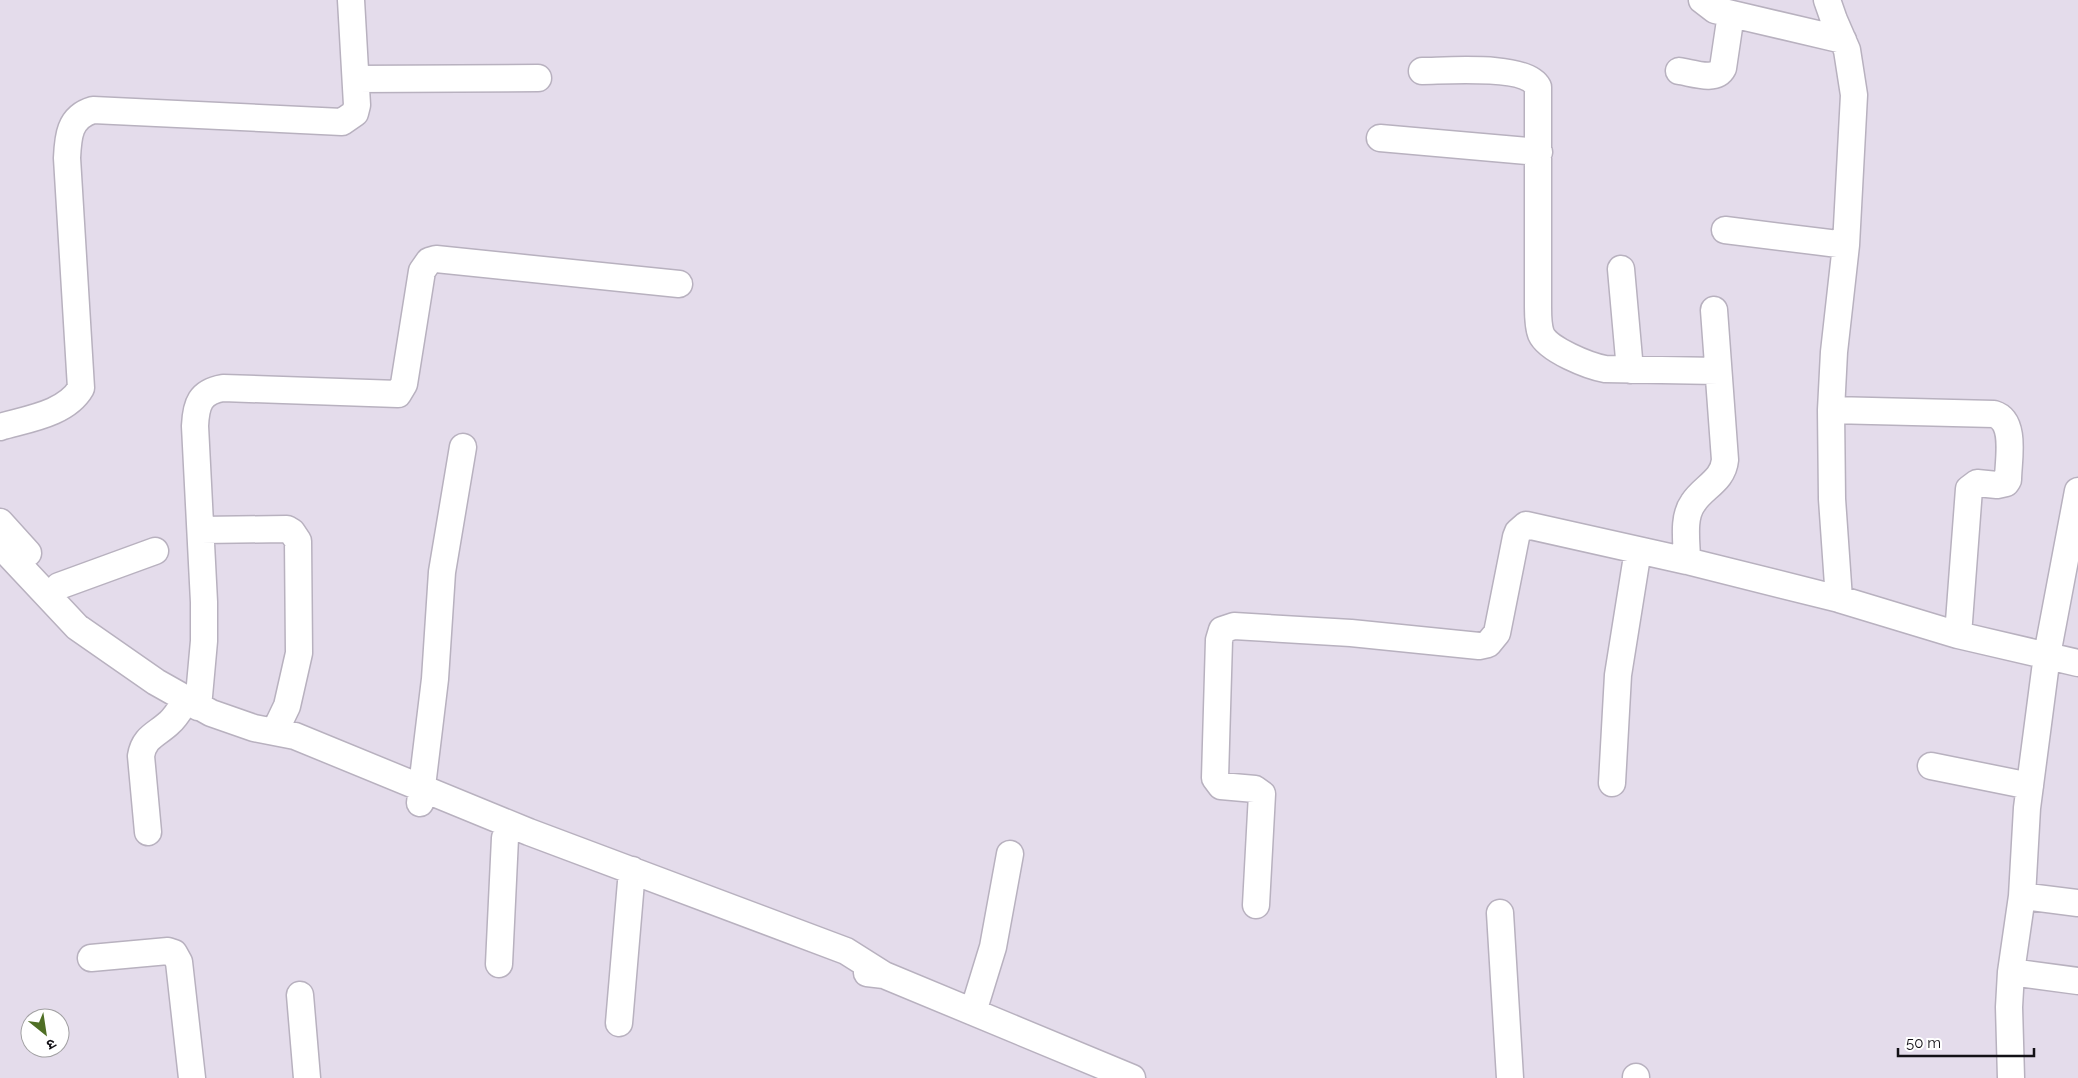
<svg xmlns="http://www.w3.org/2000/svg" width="2078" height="1078" font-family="Raleway,'Noto Sans Devanagari',sans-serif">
	<rect width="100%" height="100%" fill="#e4dceb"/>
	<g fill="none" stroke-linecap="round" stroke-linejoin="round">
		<defs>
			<path id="minor" d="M1702 0 1715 10 1843 40
				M1827 0 1834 20 1847 50 1854 95 1846 245 1834 352 1831 410 1832 499 1839 599
				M1422 71C1446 71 1526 64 1538 87V307C1538 315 1538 326 1541 334 1548 350 1589 366 1605 369L1718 371
				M1679 71C1693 73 1716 82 1723 68L1731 14
				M356 79 538 78
				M1380 138 1539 152
				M1725 230 1846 245
				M1621 269 1630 370
				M1831 410 1994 414C2017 421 2008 461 2008 480L2006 483 1997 485 1977 483 1969 489 1958 635
				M0 427C27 419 66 414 81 388L67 158C68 137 69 117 93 110L342 122 355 113 357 105 351 0
				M0 522 28 553
				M201 530 287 529 292 532 298 541 299 653 287 706 275 731
				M0 545 77 627 156 682 211 713 254 728 295 736 529 832 846 951 884 975
				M1687 561C1687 543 1682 518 1693 503 1703 487 1723 481 1725 460L1714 310
				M59 586 155 551
				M198 707 204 641V602L195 426C196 404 200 392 223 388L398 394 404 384 422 271 429 261 436 259 679 284
				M1931 766 2030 786
				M1612 783 1618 675 1638 550
				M420 803 435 679 442 572 463 447
				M148 832 141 756C144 737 156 735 169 723 176 717 181 708 186 700
				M2022 896 2078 903
				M1256 905 1262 794 1255 789 1221 786 1215 778 1219 640 1222 630 1234 626 1351 633 1479 646 1488 644 1497 633 1516 537 1518 532 1526 525 1687 561 1839 599 1958 635 2078 663
				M1500 913 1510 1078
				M91 958 168 951 174 953 179 962 192 1078
				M499 964 505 838
				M2011 972 2078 981
				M867 973 884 975 1132 1078
				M300 995 307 1078
				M973 1012 993 947 1010 854
				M619 1023 632 870
				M1636 1078V1077
				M2011 1078 2009 1007 2011 972 2022 896 2027 808 2047 655 2078 491"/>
		</defs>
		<use href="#minor" stroke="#b8b1bf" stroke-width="29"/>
		<use href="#minor" stroke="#fff" stroke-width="26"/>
	</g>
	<g transform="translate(45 1033) rotate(150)"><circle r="24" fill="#ffffff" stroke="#a1a0a2"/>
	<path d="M0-4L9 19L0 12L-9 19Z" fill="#4f6f25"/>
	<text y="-8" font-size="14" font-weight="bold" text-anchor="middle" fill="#131116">उ</text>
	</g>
	<path d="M1898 1048v8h136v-8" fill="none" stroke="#131116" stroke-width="2.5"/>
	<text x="1906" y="1048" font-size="15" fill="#131116" stroke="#ffffff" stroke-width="4" paint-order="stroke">50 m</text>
</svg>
